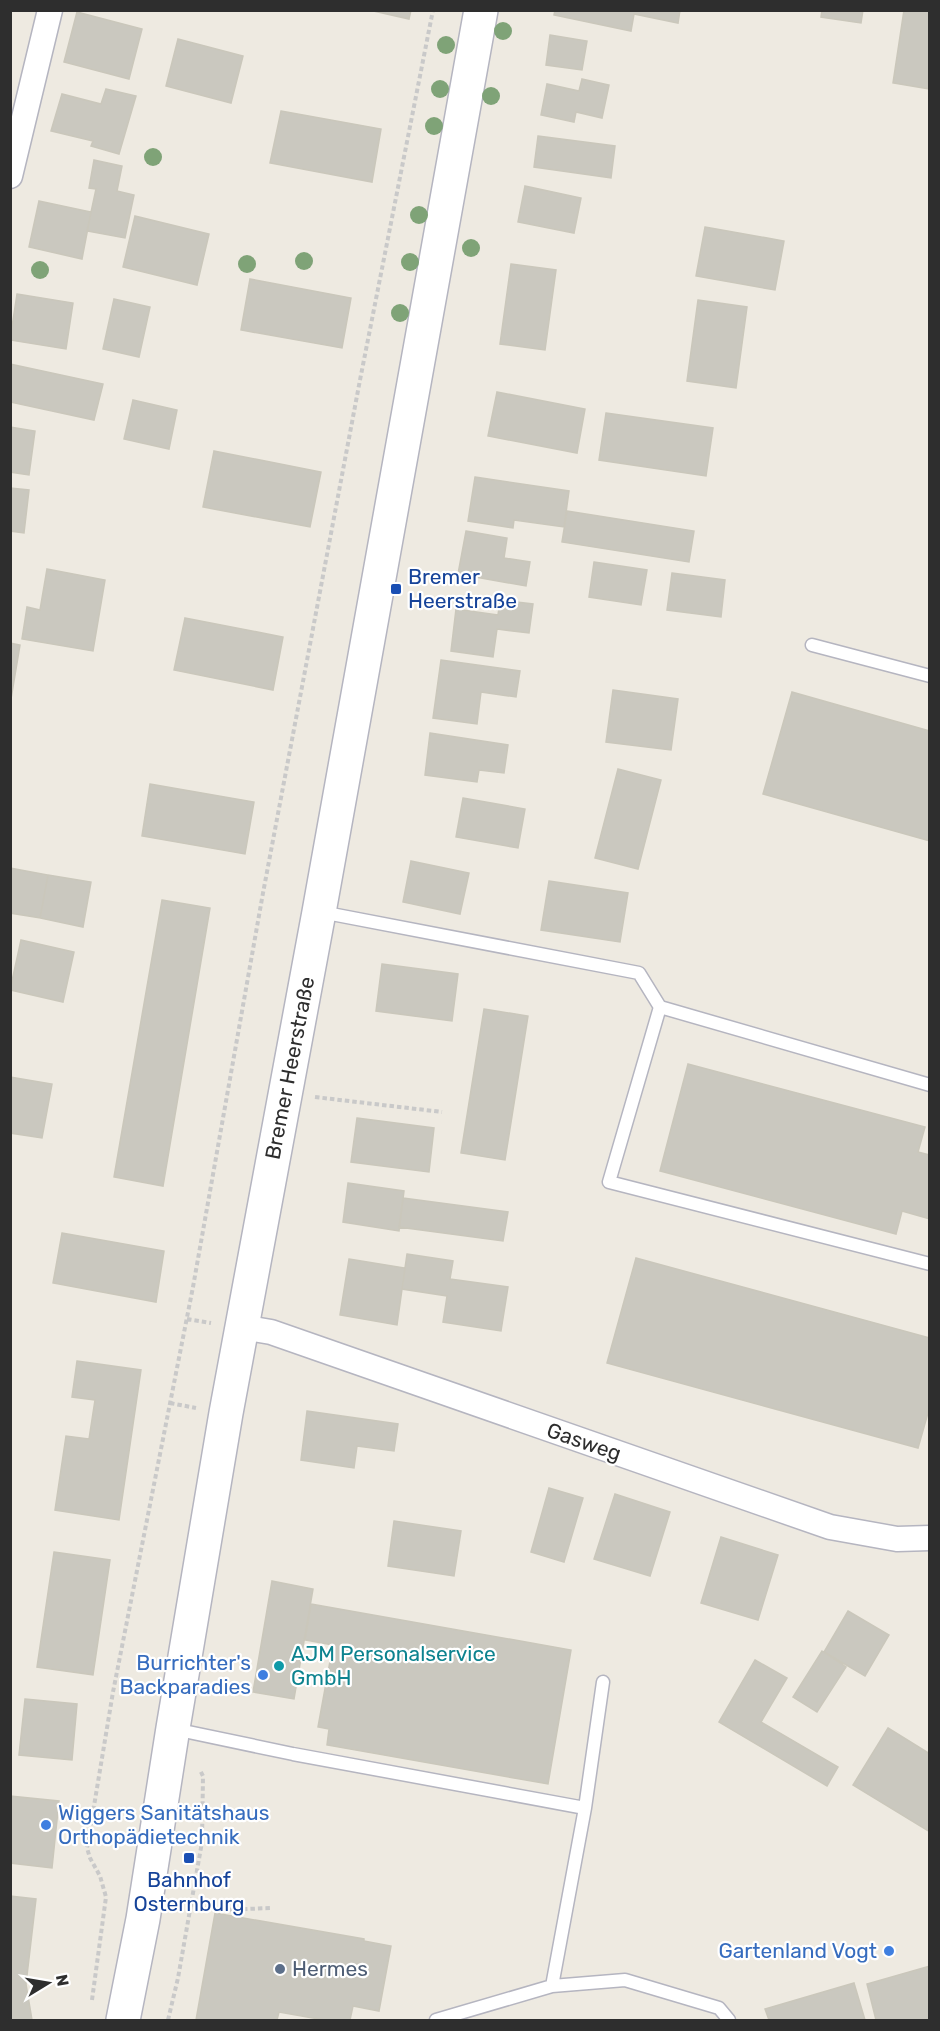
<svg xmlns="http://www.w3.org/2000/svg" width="940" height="2031" font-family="Rubik,sans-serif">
	<rect width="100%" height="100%" fill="#eeeae1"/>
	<path fill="#cac8bf" stroke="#cac7bb" stroke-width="1.5" d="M369 10H411L409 19Z
		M555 10H680L678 23 634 14 631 31 554 15Z
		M822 10H863L861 23 821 17Z
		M904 10H930V89L893 83Z
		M77 12 142 29 129 79 64 62Z
		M550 35 587 41 582 70 546 65Z
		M178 39 243 56 231 103 166 86Z
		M582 79 609 85 602 118 576 112 574 122 541 115 547 84 579 91Z
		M106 89 136 96 119 154 91 146 93 141 51 131 62 94 101 104Z
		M281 111 381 129 372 182 270 163Z
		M538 136 615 146 611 178 534 167Z
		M94 160 122 166 117 191 134 195 125 238 87 231 96 189 89 188Z
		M525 186 581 198 574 233 518 222Z
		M39 201 91 212 82 259 29 247Z
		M135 216 209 234 197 285 123 267Z
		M705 227 784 241 775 290 696 276Z
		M511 264 556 270 545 350 500 344Z
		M250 279 351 298 342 348 241 330Z
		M17 294 73 303 66 349 10 340Z
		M114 299 150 307 139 357 103 349Z
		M698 300 747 307 736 388 687 381Z
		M10 364 103 384 94 420 10 402Z
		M497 392 585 409 577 453 488 436Z
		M133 400 177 410 169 449 124 439Z
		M606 413 713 428 706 476 599 460Z
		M10 427 35 431 29 475 10 472Z
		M214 451 321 472 310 527 203 507Z
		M475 477 569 491 564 527 514 520 513 528 468 521Z
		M10 488 29 490 24 533 10 531Z
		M567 511 694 531 689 562 562 542Z
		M466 531 507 538 504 558 530 562 526 586 458 574Z
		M594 562 647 570 641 605 589 597Z
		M47 569 105 580 93 651 22 639 27 607 40 610Z
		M672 573 725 580 721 617 667 610Z
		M500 600 533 604 529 633 497 629 493 657 451 651 456 609 498 615Z
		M185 618 283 637 273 690 174 670Z
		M10 643 20 645 10 705Z
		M441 660 520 671 516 697 481 692 477 724 433 718Z
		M613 690 678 699 671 750 606 742Z
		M792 692 930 731V841L763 794Z
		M430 733 508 745 504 773 479 770 477 782 425 775Z
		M618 769 661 780 638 869 595 858Z
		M150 784 254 802 245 854 142 836Z
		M463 798 525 809 518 848 456 837Z
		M411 861 469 873 460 914 403 902Z
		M10 868 48 875 40 918 10 913Z
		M48 875 91 882 83 927 40 918Z
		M549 881 628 893 620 942 541 930Z
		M162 900 210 908 163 1186 114 1177Z
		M21 940 74 952 63 1002 10 990Z
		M382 964 458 974 452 1021 376 1011Z
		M484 1009 528 1016 505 1160 461 1153Z
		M688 1064 925 1127 918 1152 930 1155V1219L902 1211 896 1234 660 1171Z
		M10 1077 52 1084 42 1138 10 1133Z
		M357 1118 434 1128 429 1172 351 1162Z
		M348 1183 404 1191 399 1231 343 1222Z
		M403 1198 508 1212 503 1241 399 1227Z
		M62 1233 164 1251 156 1302 53 1283Z
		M407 1254 453 1261 450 1279 508 1287 501 1331 443 1322 447 1296 402 1289Z
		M636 1258 930 1338V1406L918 1448 607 1363Z
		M349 1259 405 1268 397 1325 340 1315Z
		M77 1361 141 1370 119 1520 55 1510 66 1436 89 1439 95 1400 72 1397Z
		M307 1411 398 1424 394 1451 357 1446 354 1468 301 1460Z
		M549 1488 583 1498 564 1562 531 1552Z
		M615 1494 670 1512 650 1576 594 1559Z
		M394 1521 461 1531 454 1576 388 1566Z
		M721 1537 778 1555 758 1620 701 1603Z
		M54 1552 110 1560 93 1675 37 1667Z
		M272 1581 313 1589 294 1699 253 1692Z
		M311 1604 571 1650 548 1784 327 1745 329 1729 318 1727 333 1645 305 1640Z
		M848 1611 889 1635 865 1676 824 1652Z
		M822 1651 846 1667 817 1712 793 1697Z
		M755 1660 787 1678 761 1722 838 1767 827 1786 719 1722Z
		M25 1699 77 1704 72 1760 19 1755Z
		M888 1728 930 1754V1832L853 1785Z
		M10 1796 59 1801 52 1868 10 1863Z
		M10 1896 36 1899 26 1984 32 2020H10Z
		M215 1913 364 1939V1941L391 1946 379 2011 353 2006 350 2020H324L279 2012 277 2020H196Z
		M930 1966V2020H876L867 1984Z
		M854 1983 865 2020H769L765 2009Z"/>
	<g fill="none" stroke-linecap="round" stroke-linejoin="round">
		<defs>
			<path id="lane" d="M812 645 930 676
				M321 912 639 973 660 1007 930 1085
				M660 1007 609 1182 930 1264
				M174 1729 293 1754 585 1808 552 1986
				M585 1808 603 1682
				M436 2020 552 1986 625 1980 719 2008 729 2020"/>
			<path id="street" d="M10 176 50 10
				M241 1327 271 1332 830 1527 897 1539 930 1538"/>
			<path id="secondary" d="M123 2020 143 1919 173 1728 226 1413 319 912 481 10"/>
		</defs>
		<use href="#lane" stroke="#b5b5c0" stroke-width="15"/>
		<use href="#street" stroke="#b5b5c0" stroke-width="27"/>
		<use href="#secondary" stroke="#b5b5c0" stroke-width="36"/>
		<path stroke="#c9c9c9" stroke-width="4" stroke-dasharray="4.5 3" stroke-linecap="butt" d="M315 1097 442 1112
			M187 1319 211 1323
			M170 1403 196 1408
			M191 1904 223 1910 270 1908
			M92 2000 106 1897 100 1876 90 1858 87 1848 113 1692 193 1287 263 893 360 380 433 10
			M168 2020 178 1978 202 1842 203 1776 200 1770"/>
		<use href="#lane" stroke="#fff" stroke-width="12"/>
		<use href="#street" stroke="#fff" stroke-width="24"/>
		<use href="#secondary" stroke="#fff" stroke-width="33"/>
	</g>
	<g fill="#7fa377">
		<circle cx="503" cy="31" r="9"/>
		<circle cx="446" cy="45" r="9"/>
		<circle cx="440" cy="89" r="9"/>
		<circle cx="491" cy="96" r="9"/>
		<circle cx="434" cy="126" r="9"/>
		<circle cx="153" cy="157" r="9"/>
		<circle cx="419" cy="215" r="9"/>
		<circle cx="471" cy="248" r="9"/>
		<circle cx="304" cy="261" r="9"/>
		<circle cx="410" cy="262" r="9"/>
		<circle cx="247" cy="264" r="9"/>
		<circle cx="40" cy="270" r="9"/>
		<circle cx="400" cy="313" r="9"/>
	</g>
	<g fill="#1a4fb4" stroke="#fff" stroke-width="2">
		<rect x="390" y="583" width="12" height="12" rx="3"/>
		<rect x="183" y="1852" width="12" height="12" rx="3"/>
	</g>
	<circle fill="#0f9aa8" stroke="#fff" stroke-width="2" cx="279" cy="1666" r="6"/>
	<g fill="#3f7fe0" stroke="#fff" stroke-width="2">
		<circle cx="263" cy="1675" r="6"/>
		<circle cx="46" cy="1825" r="6"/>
		<circle cx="889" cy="1951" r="6"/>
	</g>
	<circle fill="#5c6f8a" stroke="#fff" stroke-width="2" cx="280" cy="1969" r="6"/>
	<g text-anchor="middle" stroke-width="4.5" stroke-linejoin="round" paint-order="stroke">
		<g font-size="21" fill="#164399" stroke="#fff" text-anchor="start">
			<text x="408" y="584">Bremer<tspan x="408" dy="24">Heerstraße</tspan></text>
			<text x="189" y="1887" text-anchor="middle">Bahnhof<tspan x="189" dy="24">Osternburg</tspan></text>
		</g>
		<g font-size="21" fill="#2e2e2e" stroke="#fff">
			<text transform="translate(290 1068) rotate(-79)" y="7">Bremer Heerstraße</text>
			<text transform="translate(584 1442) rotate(19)" y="7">Gasweg</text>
		</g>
		<g font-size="21" fill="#0d838f" stroke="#fff" text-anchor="start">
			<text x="291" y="1661">AJM Personalservice<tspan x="291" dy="24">GmbH</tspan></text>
		</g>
		<g font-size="21" fill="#366cbe" stroke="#fff" text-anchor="end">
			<text x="251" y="1670">Burrichter's<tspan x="251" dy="24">Backparadies</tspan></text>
			<text x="58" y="1820" text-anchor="start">Wiggers Sanitätshaus<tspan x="58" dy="24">Orthopädietechnik</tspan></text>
			<text x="877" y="1958">Gartenland Vogt</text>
		</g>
		<g font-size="21" fill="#4e5e75" stroke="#fff" text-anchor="start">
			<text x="292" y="1976">Hermes</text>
		</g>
	</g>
	<rect width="940" height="2031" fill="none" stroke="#2e2e2e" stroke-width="24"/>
	<g transform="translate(48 1983) rotate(79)" stroke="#ffffff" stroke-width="4.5" paint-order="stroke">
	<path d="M0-4.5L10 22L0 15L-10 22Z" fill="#2e2e2e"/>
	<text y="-9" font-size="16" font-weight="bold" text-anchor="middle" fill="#2e2e2e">N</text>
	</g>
</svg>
